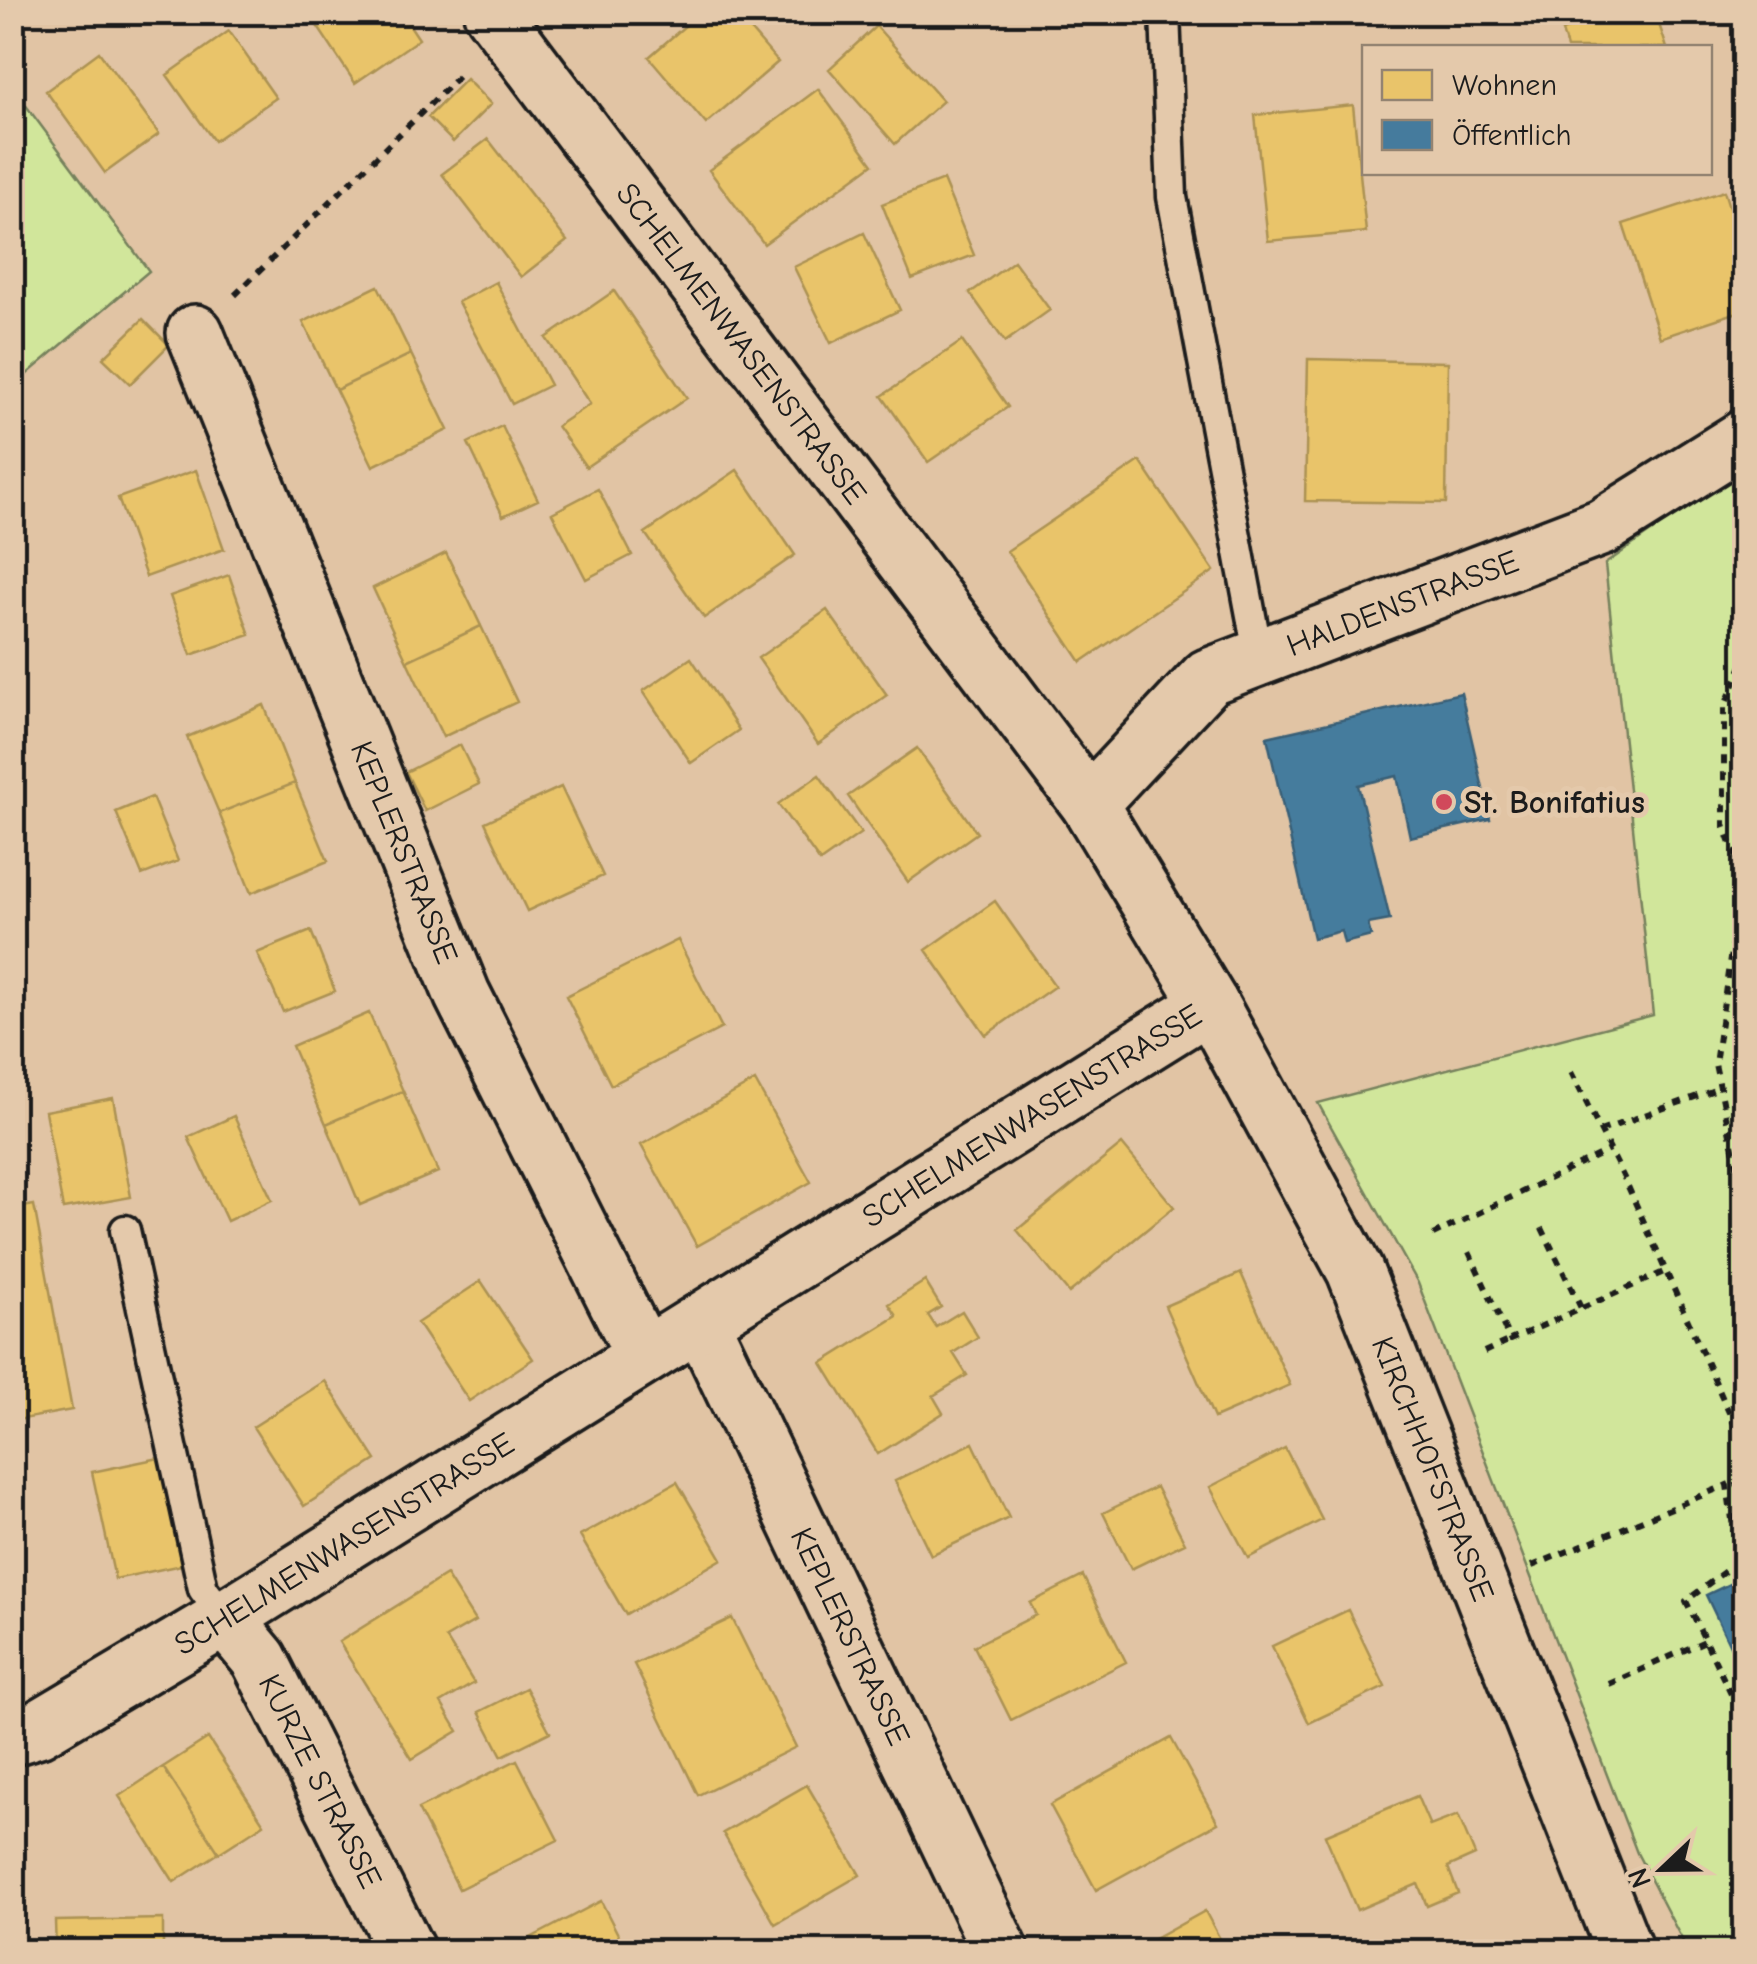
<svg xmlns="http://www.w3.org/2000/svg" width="1757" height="1964" font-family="'Comic Neue',sans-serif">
	<rect width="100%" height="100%" fill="#e1c4a4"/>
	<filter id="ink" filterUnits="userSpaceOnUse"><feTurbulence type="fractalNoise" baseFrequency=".01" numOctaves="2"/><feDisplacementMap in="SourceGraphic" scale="20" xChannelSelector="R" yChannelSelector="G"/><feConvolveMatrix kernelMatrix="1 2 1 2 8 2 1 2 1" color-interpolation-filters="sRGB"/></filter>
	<g filter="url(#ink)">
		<path fill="#d1e69b" stroke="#76815c" stroke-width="2.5" d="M13 88 149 271 13 386H12Z
			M1744 467V1951H1688L1637 1853 1418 1283 1318 1103 1653 1015 1605 564Z"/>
		<path fill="#e9c46a" stroke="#ac9253" stroke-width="2.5" d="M308 12H401L419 39 355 83Z
			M701 12H735L778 62 706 124 649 57Z
			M1618 12H1655L1667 48H1567L1562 31Z
			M876 26 943 101 895 144 829 69Z
			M229 31 276 98 214 141 167 75Z
			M99 52 159 134 105 173 46 91Z
			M466 79 491 104 453 142 428 117Z
			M818 89 873 164 764 244 709 170Z
			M1353 105 1366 232 1268 241 1255 115Z
			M488 139 567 241 521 277 442 174Z
			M943 180 974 255 912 279 882 204Z
			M1724 191 1744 255V310L1660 338 1623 224Z
			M864 233 900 310 831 343 794 267Z
			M1014 261 1050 310 1005 342 970 293Z
			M496 282 550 385 512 404 458 302Z
			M378 286 411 354 336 390 303 322Z
			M614 291 687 398 586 467 557 426 590 404 546 338Z
			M143 319 169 345 130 384 103 358Z
			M962 341 1008 407 928 462 882 396Z
			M411 354 448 430 373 466 336 390Z
			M1308 359 1448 362 1446 503 1305 501Z
			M502 426 538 500 503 516 468 443Z
			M1140 461 1214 571 1081 662 1007 551Z
			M196 470 224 549 146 577 118 498Z
			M737 470 795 555 704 618 645 533Z
			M598 489 632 555 586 579 552 513Z
			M446 553 481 626 407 661 373 588Z
			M229 575 250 635 191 655 170 596Z
			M827 610 887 695 818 744 758 658Z
			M481 626 517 702 443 737 407 661Z
			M691 658 739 730 691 763 643 691Z
			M264 705 295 783 219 813 187 737Z
			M460 745 479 784 425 811 406 772Z
			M917 748 977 833 908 882 848 796Z
			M819 775 861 833 820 862 778 804Z
			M295 783 328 861 251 893 219 813Z
			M561 787 603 876 527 911 485 822Z
			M152 797 178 861 142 875 116 812Z
			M995 901 1055 986 986 1035 926 950Z
			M311 931 335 991 283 1012 257 953Z
			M678 940 722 1028 611 1085 566 996Z
			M369 1013 403 1091 326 1124 292 1046Z
			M755 1081 811 1182 697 1246 641 1145Z
			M403 1091 438 1172 360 1205 326 1124Z
			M113 1098 131 1197 63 1209 45 1111Z
			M234 1116 272 1200 227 1221 188 1137Z
			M1122 1144 1174 1207 1069 1293 1017 1230Z
			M34 1205 72 1410 12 1421V1328L16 1327 12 1305V1209Z
			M1241 1273 1290 1385 1214 1418 1165 1306Z
			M481 1281 533 1359 469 1401 417 1323Z
			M925 1281 941 1307 928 1315 936 1327 962 1311 978 1337 953 1353 967 1375 933 1396 943 1413 878 1454 822 1363 897 1316 889 1304Z
			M325 1381 376 1460 304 1506 253 1427Z
			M973 1443 1009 1518 931 1555 895 1481Z
			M1285 1448 1322 1520 1248 1558 1210 1487Z
			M164 1457 186 1564 115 1579 92 1472Z
			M677 1482 722 1559 626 1615 580 1536Z
			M1156 1487 1185 1543 1131 1569 1103 1513Z
			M446 1575 475 1621 446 1638 474 1683 441 1703 458 1731 412 1759 339 1642Z
			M1083 1576 1126 1662 1011 1720 974 1646 1036 1615 1030 1603Z
			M1348 1610 1385 1687 1309 1723 1272 1646Z
			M732 1618 796 1747 698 1795 634 1664Z
			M526 1688 550 1732 502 1756 479 1712Z
			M208 1738 264 1824 219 1853 163 1767Z
			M1171 1738 1218 1823 1096 1890 1050 1805Z
			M517 1760 558 1840 459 1889 418 1809Z
			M163 1767 219 1853 174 1882 119 1796Z
			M807 1785 860 1875 775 1924 723 1833Z
			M1417 1796 1430 1826 1458 1815 1475 1855 1448 1867 1458 1893 1427 1906 1418 1884 1357 1910 1325 1835Z
			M601 1901 627 1952H504Z
			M1205 1911 1227 1952H1131Z
			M163 1919V1952H56L55 1921Z
			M1498 1937 1505 1952H1465Z"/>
		<path fill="#457b9d" stroke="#395e76" stroke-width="2.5" d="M1461 693 1490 819 1410 837 1397 776 1358 785 1390 920 1368 924 1371 936 1344 943 1341 931 1313 938 1267 737Z
			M1744 1577V1675L1706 1595Z"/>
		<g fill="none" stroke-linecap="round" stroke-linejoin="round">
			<defs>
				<path id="lane" d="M1165 12 1172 197 1259 658
					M125 1230 203 1589 225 1618"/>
				<g id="street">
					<path id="s1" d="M492 12 1089 804 1210 1004 1355 1271 1625 1952"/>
					<path id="s2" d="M195 333 462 994 644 1356"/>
					<path id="s3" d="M1089 804 1208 677 1602 527 1744 438"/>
					<path id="s4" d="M701 1322 1001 1952"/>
					<path id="s5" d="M225 1618 259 1659 407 1952"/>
					<path id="s6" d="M12 1737 38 1729 225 1618 1210 1004"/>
				</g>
			</defs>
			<use href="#lane" stroke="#1c1c1c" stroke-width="35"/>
			<use href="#street" stroke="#1c1c1c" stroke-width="62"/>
			<path stroke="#1c1c1c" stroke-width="6" stroke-dasharray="8 8" stroke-linecap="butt" d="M235 295 462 73
				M1744 860 1715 1064 1744 1200
				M1742 873 1724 825V708L1744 661
				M1571 1072 1626 1182 1744 1446
				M1600 1131 1720 1088
				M1542 1228 1581 1308
				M1433 1235 1609 1150
				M1469 1252 1510 1340 1666 1271
				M1484 1352 1510 1340
				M1744 1478 1727 1485 1738 1561 1686 1601 1744 1721
				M1736 1482 1744 1499
				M1532 1566 1727 1485
				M1609 1684 1705 1641"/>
			<use href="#lane" stroke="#e4c9ab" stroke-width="28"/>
			<use href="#street" stroke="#e4c9ab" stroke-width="55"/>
		</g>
	</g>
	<circle fill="#d1495b" stroke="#e4c9ab" stroke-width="4" cx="1444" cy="802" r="10"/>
	<g text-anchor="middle" stroke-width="10" stroke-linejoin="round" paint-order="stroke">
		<g font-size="32" fill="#1c1c1c" stroke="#e4c9ab">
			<text dy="11" stroke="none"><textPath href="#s1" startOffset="415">SCHELMENWASENSTRASSE</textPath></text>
			<text dy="11" stroke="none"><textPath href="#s3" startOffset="382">HALDENSTRASSE</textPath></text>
			<text dy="11" stroke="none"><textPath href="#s2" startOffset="560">KEPLERSTRASSE</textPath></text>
			<text dy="11" stroke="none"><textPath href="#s6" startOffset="1195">SCHELMENWASENSTRASSE</textPath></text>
			<text dy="11" stroke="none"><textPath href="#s1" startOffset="1742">KIRCHHOFSTRASSE</textPath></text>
			<text dy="11" stroke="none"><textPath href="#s6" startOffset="385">SCHELMENWASENSTRASSE</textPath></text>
			<text dy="11" stroke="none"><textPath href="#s4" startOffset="348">KEPLERSTRASSE</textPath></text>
			<text dy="11" stroke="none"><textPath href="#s5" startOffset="190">KURZE STRASSE</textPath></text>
		</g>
		<g font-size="32" font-weight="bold" fill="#1c1c1c" stroke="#e4c9ab" text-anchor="start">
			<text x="1464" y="813">St. Bonifatius</text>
		</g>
	</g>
	<rect width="1757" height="1964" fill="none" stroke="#e4c9ab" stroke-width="50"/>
	<rect x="25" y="25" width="1707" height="1914" fill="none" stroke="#1c1c1c" stroke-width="4" filter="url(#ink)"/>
	<rect x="1362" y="45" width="350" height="130" fill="#e4c9ab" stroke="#948472" stroke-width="2.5"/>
	<rect x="1382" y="70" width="50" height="30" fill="#e9c46a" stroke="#948472" stroke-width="2.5"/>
	<text x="1452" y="95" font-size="30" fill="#1c1c1c">Wohnen</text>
	<rect x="1382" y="120" width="50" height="30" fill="#457b9d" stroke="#948472" stroke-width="2.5"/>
	<text x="1452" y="145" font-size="30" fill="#1c1c1c">Öffentlich</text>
	<g transform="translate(1662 1869) rotate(248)" stroke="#e4c9ab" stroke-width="8" paint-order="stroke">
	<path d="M0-8L18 38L0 25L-18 38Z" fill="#1c1c1c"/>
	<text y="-15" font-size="28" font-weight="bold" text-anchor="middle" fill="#1c1c1c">N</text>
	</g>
</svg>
